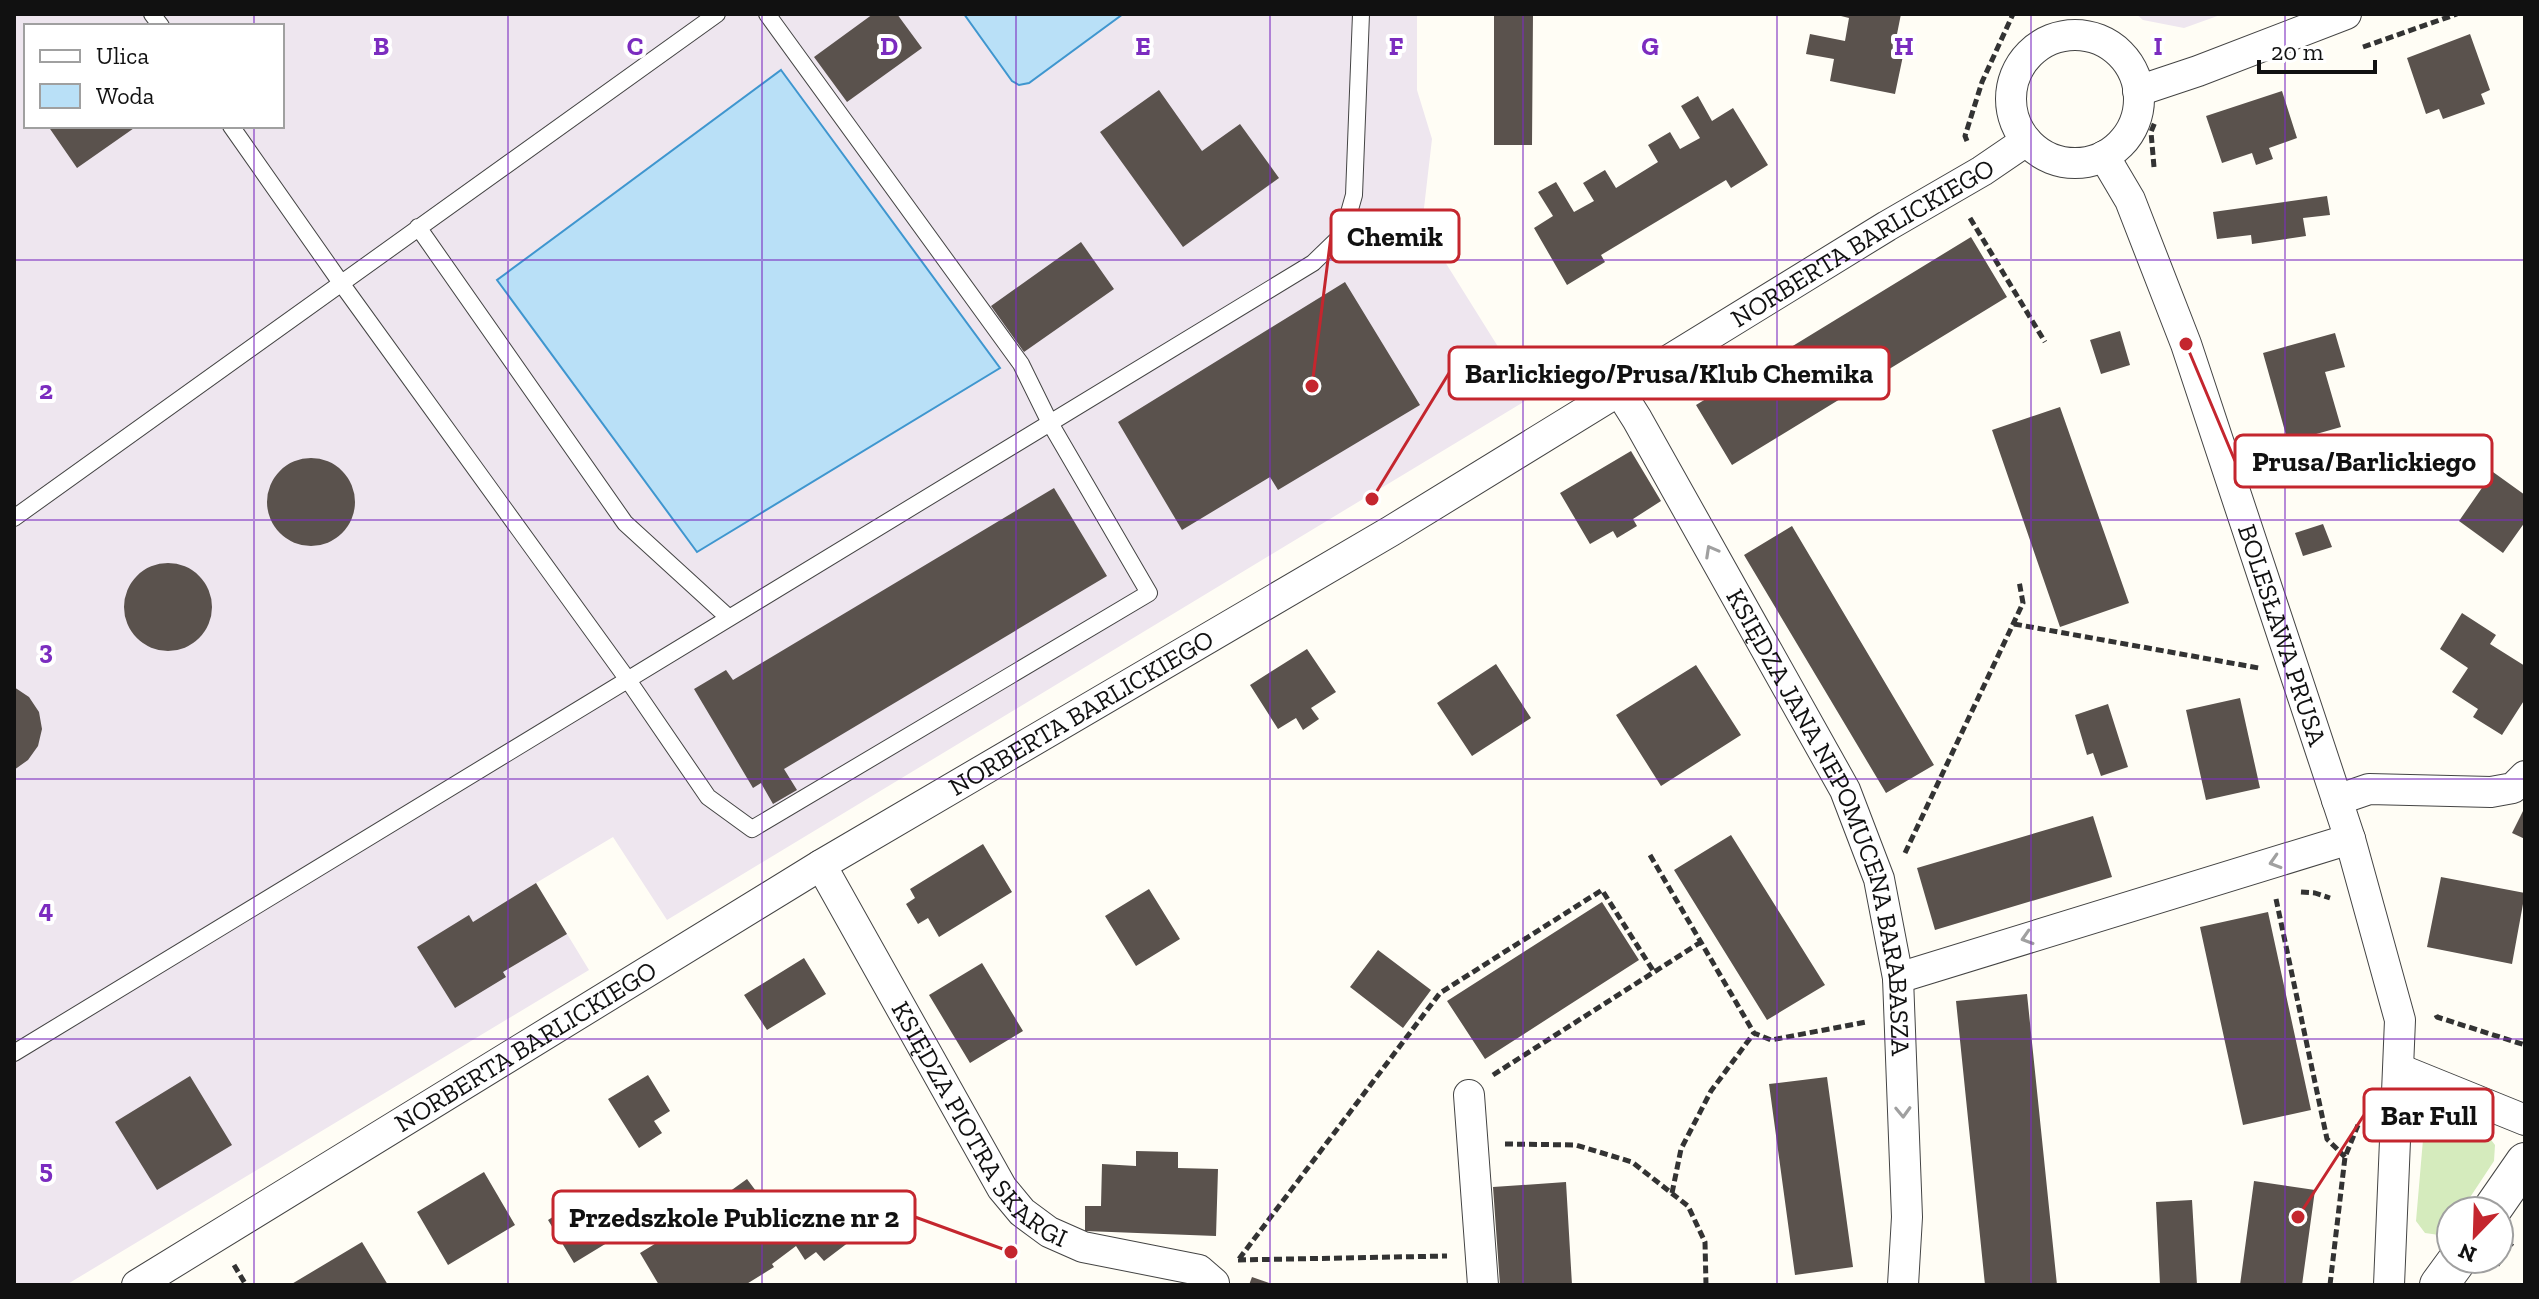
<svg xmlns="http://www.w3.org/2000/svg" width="2539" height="1299" font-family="'Zilla Slab',serif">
	<rect width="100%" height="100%" fill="#fffdf5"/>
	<path fill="#eee6ef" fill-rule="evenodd" d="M14 14H1417V90L1432 139 1422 225 1530 398 667 920 613 837 536 883 589 970 66 1285H14ZM26 26H282V126H26Z
		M2136 14H2223L2184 28 2143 20Z"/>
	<path fill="#d5ebbd" d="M2450 1115 2485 1132 2495 1145 2494 1161 2461 1211H2451L2450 1227 2439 1235 2425 1233 2416 1221 2424 1128 2436 1117Z"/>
	<path fill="#b9e0f7" stroke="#3f96cf" stroke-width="2" d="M964 14H1123L1029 83 1019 85 1012 81Z
		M781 70 1000 368 697 552 497 280Z"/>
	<path fill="#5a524d" d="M873 14H897L922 48 847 102 814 57Z
		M1494 14H1533L1532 145H1494Z
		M1833 14H1901L1894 49 1904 51 1895 94 1830 81 1834 59 1806 54 1810 34 1845 41 1849 18Z
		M2470 34 2490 90 2481 94 2485 104 2443 119 2439 109 2426 114 2407 58Z
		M1159 90 1202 151 1240 124 1279 178 1183 247 1100 132Z
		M2282 91 2297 138 2269 148 2273 159 2256 165 2252 153 2222 163 2206 116Z
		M1698 96 1712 121 1733 108 1768 165 1731 188 1726 180 1601 255 1605 262 1567 285 1534 228 1553 216 1538 192 1556 182 1574 212 1594 201 1583 183 1605 170 1616 188 1658 162 1648 145 1670 132 1680 149 1700 138 1681 106Z
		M48 126H137L77 168Z
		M2327 196 2330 215 2303 218 2306 236 2252 244 2251 235 2217 239 2213 212Z
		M1971 237 2007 297 1732 465 1696 405Z
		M1081 242 1114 289 1024 352 991 306Z
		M1345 282 1420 405 1278 490 1270 477 1182 530 1118 422Z
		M2120 331 2130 365 2101 374 2090 340Z
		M2335 333 2345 367 2325 372 2341 427 2288 442 2263 353Z
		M2060 407 2129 603 2060 627 1992 430Z
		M1631 451 1661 501 1633 519 1637 526 1617 538 1613 531 1590 544 1560 493Z
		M267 502a44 44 0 1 1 88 0a44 44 0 1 1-88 0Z
		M2493 472 2525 495V522L2503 553 2459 521Z
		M1054 488 1107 576 784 769 797 790 773 804 761 783 753 788 694 689 726 670 733 680Z
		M2323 524 2332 547 2303 556 2295 533Z
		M1792 526 1934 765 1886 793 1744 555Z
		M124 607a44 44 0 1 1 88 0a44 44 0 1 1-88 0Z
		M2462 613 2496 635 2490 644 2525 666V699L2502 735 2473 717 2478 709 2452 692 2468 668 2440 649Z
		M1307 649 1336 692 1311 708 1319 719 1303 730 1296 718 1278 729 1250 685Z
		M1496 664 1531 718 1472 756 1437 703Z
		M1696 665 1741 735 1661 786 1616 715Z
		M14 687 29 697 39 712 42 729 38 746 28 760 14 770Z
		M2240 698 2260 788 2206 800 2186 710Z
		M2108 704 2128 767 2101 776 2093 753 2087 755 2075 715Z
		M2525 807V839L2512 833Z
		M2093 816 2112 877 1935 930 1917 868Z
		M1731 835 1825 985 1767 1020 1674 870Z
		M983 844 1012 892 939 937 928 918 918 924 906 904 915 898 910 889Z
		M2441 877 2525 893 2512 964 2427 947Z
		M536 883 567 934 503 972 506 977 455 1008 417 947 469 915 473 922Z
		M1149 889 1180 939 1136 966 1105 916Z
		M1602 902 1639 960 1485 1059 1447 1001Z
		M2268 912 2311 1110 2243 1125 2200 927Z
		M1378 950 1431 990 1403 1028 1350 987Z
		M804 958 826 994 767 1030 744 995Z
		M982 963 1023 1031 970 1063 929 995Z
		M2027 994 2057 1285H1985L1956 1001Z
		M648 1075 670 1111 654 1121 662 1133 639 1148 608 1099Z
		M190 1076 232 1145 157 1190 115 1122Z
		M1827 1077 1853 1267 1795 1275 1769 1084Z
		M1136 1151 1178 1152V1168L1218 1169 1216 1236 1085 1231V1206H1101L1102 1164 1136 1166Z
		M484 1172 515 1225 448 1265 417 1212Z
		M747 1179 777 1219 812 1194 849 1242 824 1261 816 1252 805 1260 796 1246 772 1264 774 1267 745 1285H659L640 1253 725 1201 722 1197Z
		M2254 1181 2315 1190 2302 1285H2240Z
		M1566 1182 1572 1285H1500L1493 1187Z
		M625 1191 643 1221 574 1263 548 1220 582 1199 590 1213Z
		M2192 1200 2197 1285H2160L2156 1202Z
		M362 1242 388 1285H290Z
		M1252 1277 1275 1285H1249Z"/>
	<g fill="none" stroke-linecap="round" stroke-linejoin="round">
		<defs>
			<path id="service" d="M152 14 161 26
				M231 126 341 283 628 680 708 797 752 829 1149 593 1050 423 1021 364 767 14
				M418 227 625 523 729 618
				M14 518 717 14
				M14 1053 1313 263 1343 234 1354 195 1361 14"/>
			<g id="minor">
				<circle cx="2075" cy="99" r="64"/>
				<path d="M2138 91 2198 71 2346 14"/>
				<path id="s1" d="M2104 156 2130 200 2186 344 2350 839 2400 1020 2389 1285"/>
				<path id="s2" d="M1620 392 1637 419 1845 790 1879 879 1898 978 1907 1217 1903 1285"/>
				<path d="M2337 800 2369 789 2491 792 2513 788 2525 776"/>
				<path id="s3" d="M821 865 1002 1188 1022 1212 1049 1232 1083 1247 1199 1270 1214 1283"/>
				<path d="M1898 978 2350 839"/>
				<path d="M2399 1069 2525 1120"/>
				<path d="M1469 1095 1483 1285"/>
				<path id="s4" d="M137 1285 821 865 1391 531 1887 226 1982 171 2026 141"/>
			</g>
			<path id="tertiary" d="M2491 1211 2525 1162
				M2439 1285 2458 1259"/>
		</defs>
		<use href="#service" stroke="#444" stroke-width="18"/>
		<use href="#minor" stroke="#444" stroke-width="32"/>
		<use href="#tertiary" stroke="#444" stroke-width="40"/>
		<path stroke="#333" stroke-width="5" stroke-dasharray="8 4" stroke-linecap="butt" d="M2363 47 2457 14
			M1967 141 1965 136 1982 82 2013 14
			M2154 167 2151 132 2155 122
			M1970 218 2045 342
			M2014 624 2259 668
			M1905 853 2023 603 2019 581
			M1650 855 1754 1033 1771 1040 1866 1022
			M2301 892 2315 893 2330 898
			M2276 899 2327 1139 2345 1157
			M2436 1015 2437 1017 2525 1045
			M1493 1075 1701 942
			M1505 1144 1576 1145 1632 1162 1688 1206 1705 1242 1706 1285
			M1672 1193 1681 1149 1711 1091 1754 1033
			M1239 1259 1440 993 1602 890 1654 972
			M1238 1260 1447 1256
			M234 1265 246 1285
			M2497 1265 2512 1243
			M2330 1285 2345 1157 2358 1125"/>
		<use href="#service" stroke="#fff" stroke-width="16"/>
		<use href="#minor" stroke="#fff" stroke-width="30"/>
		<use href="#tertiary" stroke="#fff" stroke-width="38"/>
	</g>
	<defs><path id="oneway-chevron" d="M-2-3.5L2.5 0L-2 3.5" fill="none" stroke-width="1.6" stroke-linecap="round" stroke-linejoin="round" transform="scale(2)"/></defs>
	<g stroke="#a0a0a0">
		<use href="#oneway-chevron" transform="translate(1711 551) rotate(-119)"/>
		<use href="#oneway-chevron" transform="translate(2275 862) rotate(163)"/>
		<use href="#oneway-chevron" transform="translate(2027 938) rotate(163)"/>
		<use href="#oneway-chevron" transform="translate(1903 1112) rotate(88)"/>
	</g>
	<path fill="none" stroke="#7b2cbf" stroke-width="2" stroke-opacity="0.55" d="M254 14V26M508 14V1285M762 14V1285M1016 14V1285M1270 14V1285M1523 14V1285M1777 14V1285M2031 14V1285M2285 14V1285M254 126V1285M14 260H2525M14 520H2525M14 779H2525M14 1039H2525"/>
	<g text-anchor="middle" stroke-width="8" stroke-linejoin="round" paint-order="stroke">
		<g font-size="26" fill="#111" stroke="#fff">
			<text dy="9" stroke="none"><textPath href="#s4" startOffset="2016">NORBERTA BARLICKIEGO</textPath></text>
			<text dy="9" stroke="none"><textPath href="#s1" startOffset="512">BOLESŁAWA PRUSA</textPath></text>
			<text dy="9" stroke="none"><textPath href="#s4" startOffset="1104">NORBERTA BARLICKIEGO</textPath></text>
			<text dy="9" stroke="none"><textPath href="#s2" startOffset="480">KSIĘDZA JANA NEPOMUCENA BARABASZA</textPath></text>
			<text dy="9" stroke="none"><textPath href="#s4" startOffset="456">NORBERTA BARLICKIEGO</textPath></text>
			<text dy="9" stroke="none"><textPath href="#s3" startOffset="306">KSIĘDZA PIOTRA SKARGI</textPath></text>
		</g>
	</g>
	<g font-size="26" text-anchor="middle" font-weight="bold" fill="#7b2cbf" stroke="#fff" stroke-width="8" stroke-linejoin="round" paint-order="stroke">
		<text x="381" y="55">B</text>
		<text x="635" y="55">C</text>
		<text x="889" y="55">D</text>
		<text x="1143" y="55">E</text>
		<text x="1396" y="55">F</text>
		<text x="1650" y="55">G</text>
		<text x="1904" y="55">H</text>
		<text x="2158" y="55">I</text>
		<text x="46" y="399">2</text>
		<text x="46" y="659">3</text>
		<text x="46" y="918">4</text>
		<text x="46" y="1178">5</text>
	</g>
	<path fill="none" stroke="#c4262e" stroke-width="3" d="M1312 386L1331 236M1372 499L1449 373M2186 344L2235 461M2298 1217L2364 1115M1011 1252L915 1217"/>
	<g fill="#c4262e" stroke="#fff" stroke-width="3">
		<circle cx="1312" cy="386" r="8"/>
		<circle cx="1372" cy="499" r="8"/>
		<circle cx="2186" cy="344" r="8"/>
		<circle cx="2298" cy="1217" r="8"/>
		<circle cx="1011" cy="1252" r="8"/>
	</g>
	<g fill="#fff" stroke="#c4262e" stroke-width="3">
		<rect x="1331" y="210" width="128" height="52" rx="8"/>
		<rect x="1449" y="347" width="440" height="52" rx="8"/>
		<rect x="2235" y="435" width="257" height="52" rx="8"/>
		<rect x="2364" y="1089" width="129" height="52" rx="8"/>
		<rect x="553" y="1191" width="362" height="52" rx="8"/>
	</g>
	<g font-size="28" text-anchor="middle" font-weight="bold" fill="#111">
		<text x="1395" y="246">Chemik</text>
		<text x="1669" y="383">Barlickiego/Prusa/Klub Chemika</text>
		<text x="2364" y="471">Prusa/Barlickiego</text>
		<text x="2429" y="1125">Bar Full</text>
		<text x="734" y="1227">Przedszkole Publiczne nr 2</text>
	</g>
	<rect width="2539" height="1299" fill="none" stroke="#111111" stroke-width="32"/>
	<rect x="24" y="24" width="260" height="104" fill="#ffffff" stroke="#a0a0a0" stroke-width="2"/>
	<rect x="40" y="50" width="40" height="12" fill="#ffffff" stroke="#a0a0a0" stroke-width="2"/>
	<text x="96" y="64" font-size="24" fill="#111111">Ulica</text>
	<rect x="40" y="84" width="40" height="24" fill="#b9e0f7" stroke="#a0a0a0" stroke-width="2"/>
	<text x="96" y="104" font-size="24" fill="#111111">Woda</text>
	<g transform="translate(2475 1235) rotate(203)"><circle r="38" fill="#ffffff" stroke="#a0a0a0" stroke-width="2"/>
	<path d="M0-6L14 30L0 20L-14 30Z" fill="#c4262e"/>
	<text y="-12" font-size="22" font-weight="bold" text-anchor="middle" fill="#111111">N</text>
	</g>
	<path d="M2259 60v12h116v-12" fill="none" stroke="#111111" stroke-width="4"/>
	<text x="2271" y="60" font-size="24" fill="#111111" stroke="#ffffff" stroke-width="6" paint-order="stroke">20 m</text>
</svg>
